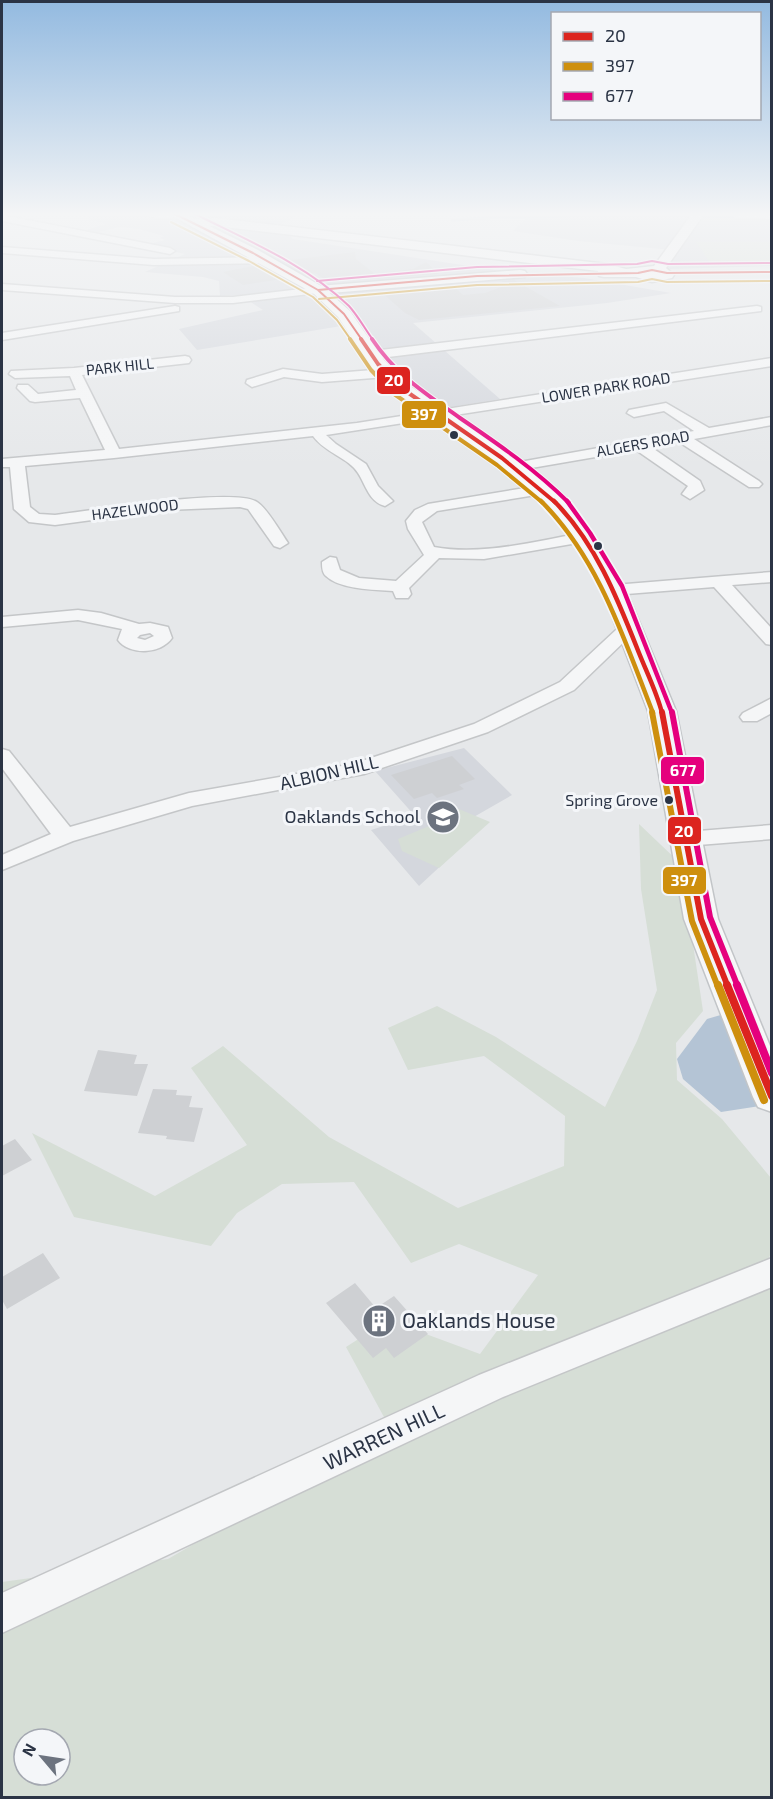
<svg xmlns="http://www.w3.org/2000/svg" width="773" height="1799" font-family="'Exo 2',sans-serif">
	<rect width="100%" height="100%" fill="#e6e8ea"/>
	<path fill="#d4d7dd" d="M99 214H300L277 226 293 239 508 272 584 278 671 293 607 303 413 323 500 399 444 408 396 373 359 323 197 350 179 329 263 310 240 295 220 296 219 281 203 277 145 272 185 254 145 245 165 240 160 238 164 236 139 229 120 227 94 233 82 231 107 224 84 218Z
		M530 214H698L771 221V266L668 269 672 250 578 241 513 231Z
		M464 748 512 795 472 818 486 824 419 886 371 830 415 816 375 771Z"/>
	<path fill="#d6ded6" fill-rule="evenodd" d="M698 214H771V222L694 221Z
		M696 242H771V264H711Z
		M454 807 490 822 439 868 402 851 398 839 434 824Z
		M639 824 681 864 703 1011 676 1043 677 1080 722 1119 771 1178V1253L767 1262 771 1276V1797H2V1582L168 1559 391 1430 346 1347 388 1320 480 1354 538 1275 459 1244 411 1263 354 1182 282 1184 237 1213 211 1246 74 1217 32 1133 155 1196 247 1145 191 1068 223 1046 329 1137 458 1208 564 1166 565 1116 484 1056 408 1070 388 1028 437 1006 496 1037 605 1107 637 1041 657 990 641 889ZM24 1739H60V1775H24Z"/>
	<path fill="#b4c4d5" d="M724 1014 760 1106 721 1112 683 1079 677 1059 707 1019Z"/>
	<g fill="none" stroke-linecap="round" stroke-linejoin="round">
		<path stroke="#b4c4d5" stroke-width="3" d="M622 214 742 217
			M543 217 606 214
			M452 220 501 217 546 218"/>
	</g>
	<path fill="#ced0d3" d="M355 252 356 259 375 274 413 269 426 262 439 274 329 282 315 273 306 275 282 261Z
		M258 265 282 279 243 285 223 272Z
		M514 280 560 306 419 320 405 313 380 291 452 285 463 295 485 293 504 286 502 281Z
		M452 756 475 779 459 785 464 789 437 798 432 793 414 799 391 775Z
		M98 1050 137 1055 134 1064H148L137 1096 84 1091Z
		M153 1089 177 1090 176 1095 192 1096 189 1107 203 1108 194 1142 166 1139 167 1136 138 1133Z
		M15 1139 32 1160 2 1176V1146Z
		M43 1253 60 1278 7 1309 2 1300V1277Z
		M355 1283 376 1308 394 1296 428 1334 394 1358 386 1348 373 1358 326 1303Z"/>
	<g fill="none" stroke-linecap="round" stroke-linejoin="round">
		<defs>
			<path id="street" d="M2 215 170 248 175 251 170 254 2 221Z
				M2 247 154 259 266 257 271 260 266 263 154 265 2 253Z
				M2 284 175 297H233L318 287 323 290 318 293 233 303H175L2 290Z
				M175 306 179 307V311L2 340V333Z
				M757 306 761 307V311L372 359 366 355 372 351Z
				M185 356 189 357 191 360 189 363 82 375 119 449 357 423 772 358V366L326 435 336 444 366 464 378 486 393 501 385 506C369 502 366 485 358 473 349 458 325 453 313 436L114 458 25 466 30 507 39 514 55 515C89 511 234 487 257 502 267 508 281 533 288 543L280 548 274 546 248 509 240 507 166 510 55 525 29 522 14 509 10 467H2V459L105 450 80 398 35 402 30 401 17 388 18 385H28L38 394 76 390 70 376 15 378 9 374 11 371 74 368Z
				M283 369 322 374 386 369 392 373 386 377 322 382 284 377 252 387 246 383 247 380Z
				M666 403 709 428 772 417V425L694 439 759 481 762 484 759 487H749L679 442 651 447 700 481 704 490 690 499 682 494 688 486 636 450 514 471 507 467 514 463 694 431 664 411 634 417 627 413 629 410Z
				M543 485 548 487 551 490 548 493 437 511 422 522 434 547C483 556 535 541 583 533L591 538 589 541 484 559 439 558 409 588 411 594 408 598H396L393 591C374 590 339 589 326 576 322 573 322 566 322 562L330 557 336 558 340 570 359 578 396 581 424 555 408 529 406 521 415 510 428 504Z
				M772 572V582L732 585 772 629V645L766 644 714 587 614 595 608 594 605 590 608 586 614 585Z
				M78 610 101 613 139 624 150 623 168 627 172 638C161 654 130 656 118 640L122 629 78 620 2 627V617ZM150 633 154 636 145 640 137 638 140 635Z
				M631 625 637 626 640 630 629 637 574 690 488 732 364 774 192 806 73 841 2 870V855L51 834 2 768V749L9 751 70 827 189 793 353 764 474 724 560 682 617 629Z
				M772 698V713L757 721H743L740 717 743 713Z
				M772 825V839L686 846 678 844 675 839 678 834 686 832Z
				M772 1258V1287L503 1397 2 1633V1593L479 1375Z"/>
			<path id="secondary" d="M146 214H181C173 220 154 220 146 214Z
				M692 214H704L666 268 674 275 672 278 652 282 636 277H604L599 276 598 271 215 226 193 227 187 223 193 219 215 218 607 264 626 269 654 266Z
				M730 214H772V219L736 218Z
				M520 270 525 271 527 274 525 277 318 294 311 290 318 286Z"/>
			<path id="primary" d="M169 214H185L258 250 323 287 350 311 384 360 406 383 509 454 550 486 573 507 594 538 626 590 676 711 718 919 772 1051V1112L758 1107 753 1097 684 919 648 711 602 590 572 538 557 516 536 494 495 462 394 391 372 368 338 317 313 293Z"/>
		</defs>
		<use href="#street" stroke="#c4c6c8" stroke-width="3"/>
		<use href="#secondary" stroke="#c4c6c8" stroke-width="3"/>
		<use href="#primary" stroke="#c2c5c8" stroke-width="3"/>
		<use href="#street" fill="#f5f6f7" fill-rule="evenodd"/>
		<use href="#secondary" fill="#f8f8f8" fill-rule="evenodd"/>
		<use href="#primary" fill="#f8f8f8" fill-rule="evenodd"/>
		<defs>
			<path id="bus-1-far4" d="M175 214 253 253 318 290 344 314 362 340
				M318 290 477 276 638 273 652 270 667 273 772 272"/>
			<path id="bus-1-far3" d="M361 339 378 364 400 387 502 458 556 503"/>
			<path id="bus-1-far2" d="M554 501C596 543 618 600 639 653 647 673 657 693 662 713"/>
			<path id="bus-1-far1" d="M662 712 701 919 728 987"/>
			<path id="bus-1" d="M727 985 772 1096"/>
			<path id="bus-2-far4" d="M171 222 249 261 313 297 337 320 351 340
				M319 299 477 285 638 282 652 279 667 282 772 281"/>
			<path id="bus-2-far3" d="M350 339 371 370 394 394 497 465 543 503"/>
			<path id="bus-2-far2" d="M541 501C599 559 624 639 653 713"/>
			<path id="bus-2-far1" d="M652 712 692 921 718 987"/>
			<path id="bus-2" d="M718 985 764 1100"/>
			<path id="bus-3-far4" d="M195 214C247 240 307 265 349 306 358 316 365 329 373 340
				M317 281 477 267 637 264 652 261 668 264 772 263"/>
			<path id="bus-3-far3" d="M372 339C396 375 425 393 460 418 498 444 536 470 569 503"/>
			<path id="bus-3-far2" d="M567 501 590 533 622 586 672 713"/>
			<path id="bus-3-far1" d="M672 712 710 917 738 987"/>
			<path id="bus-3" d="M737 985 772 1073"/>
		</defs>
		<use href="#bus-1-far4" stroke="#f4f6f9" stroke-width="4.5"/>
		<use href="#bus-1-far3" stroke="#f4f6f9" stroke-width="6"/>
		<use href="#bus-1-far2" stroke="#f4f6f9" stroke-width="8"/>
		<use href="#bus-1-far1" stroke="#f4f6f9" stroke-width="10"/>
		<use href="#bus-1" stroke="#f4f6f9" stroke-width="12"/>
		<use href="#bus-2-far4" stroke="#f4f6f9" stroke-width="4.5"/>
		<use href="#bus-2-far3" stroke="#f4f6f9" stroke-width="6"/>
		<use href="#bus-2-far2" stroke="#f4f6f9" stroke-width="8"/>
		<use href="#bus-2-far1" stroke="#f4f6f9" stroke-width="10"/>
		<use href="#bus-2" stroke="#f4f6f9" stroke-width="12"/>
		<use href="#bus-3-far4" stroke="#f4f6f9" stroke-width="4.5"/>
		<use href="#bus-3-far3" stroke="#f4f6f9" stroke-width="6"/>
		<use href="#bus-3-far2" stroke="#f4f6f9" stroke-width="8"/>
		<use href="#bus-3-far1" stroke="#f4f6f9" stroke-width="10"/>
		<use href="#bus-3" stroke="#f4f6f9" stroke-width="12"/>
		<use href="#bus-1-far4" stroke="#dc241f" stroke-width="2"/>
		<use href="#bus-1-far3" stroke="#dc241f" stroke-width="4"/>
		<use href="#bus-1-far2" stroke="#dc241f" stroke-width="4.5"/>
		<use href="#bus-1-far1" stroke="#dc241f" stroke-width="6"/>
		<use href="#bus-1" stroke="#dc241f" stroke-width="8"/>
		<use href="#bus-2-far4" stroke="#ce8f0e" stroke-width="2"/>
		<use href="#bus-2-far3" stroke="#ce8f0e" stroke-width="4"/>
		<use href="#bus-2-far2" stroke="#ce8f0e" stroke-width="4.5"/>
		<use href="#bus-2-far1" stroke="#ce8f0e" stroke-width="6"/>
		<use href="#bus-2" stroke="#ce8f0e" stroke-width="8"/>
		<use href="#bus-3-far4" stroke="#e5007d" stroke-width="2"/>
		<use href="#bus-3-far3" stroke="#e5007d" stroke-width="4"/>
		<use href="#bus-3-far2" stroke="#e5007d" stroke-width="4.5"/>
		<use href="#bus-3-far1" stroke="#e5007d" stroke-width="6"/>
		<use href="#bus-3" stroke="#e5007d" stroke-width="8"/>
	</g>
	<linearGradient id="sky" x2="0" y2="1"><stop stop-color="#93bae0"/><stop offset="0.46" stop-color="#f4f5f6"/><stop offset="1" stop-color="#f4f5f6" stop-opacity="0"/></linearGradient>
	<rect width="773" height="466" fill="url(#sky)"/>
	<defs>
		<symbol id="school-disc" viewBox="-11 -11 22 22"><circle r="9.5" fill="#6c737f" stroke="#f4f6f9"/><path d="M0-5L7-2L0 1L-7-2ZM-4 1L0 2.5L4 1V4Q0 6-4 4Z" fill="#fff"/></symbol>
		<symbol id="building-disc" viewBox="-11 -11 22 22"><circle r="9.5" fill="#6c737f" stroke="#f4f6f9"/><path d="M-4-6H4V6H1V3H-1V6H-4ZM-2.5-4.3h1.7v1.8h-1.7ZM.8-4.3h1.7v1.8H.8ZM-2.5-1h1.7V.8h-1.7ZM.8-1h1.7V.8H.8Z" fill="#fff"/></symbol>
	</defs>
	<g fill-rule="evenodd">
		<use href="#school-disc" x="424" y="798" width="38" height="38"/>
		<use href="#building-disc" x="360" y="1302" width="38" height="38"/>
	</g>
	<g fill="#2b3445" stroke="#f4f6f9" stroke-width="2">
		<circle cx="454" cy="435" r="5"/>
		<circle cx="598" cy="546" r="5"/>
		<circle cx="669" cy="800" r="5"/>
	</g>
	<g text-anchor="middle" stroke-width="6" stroke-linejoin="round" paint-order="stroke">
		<g font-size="15" fill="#2b3445" stroke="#f4f6f9">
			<text transform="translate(120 367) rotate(-6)" y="5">PARK HILL</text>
			<text transform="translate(606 388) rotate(-9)" y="5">LOWER PARK ROAD</text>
			<text transform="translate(643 444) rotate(-10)" y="5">ALGERS ROAD</text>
			<text transform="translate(135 510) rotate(-7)" y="5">HAZELWOOD</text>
		</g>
		<g font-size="16" fill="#2b3445" stroke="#f4f6f9" text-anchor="end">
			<text x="658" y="806">Spring Grove</text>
		</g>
		<g font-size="18" fill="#2b3445" stroke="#f4f6f9">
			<text transform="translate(329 773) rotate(-13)" y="6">ALBION HILL</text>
		</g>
		<g font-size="18" fill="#2b3445" stroke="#f4f6f9" text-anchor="end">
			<text x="420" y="823">Oaklands School</text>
		</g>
		<g font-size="21" fill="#2b3445" stroke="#f4f6f9" text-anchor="start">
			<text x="402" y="1328">Oaklands House</text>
		</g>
		<g font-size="21" fill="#2b3445" stroke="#f4f6f9">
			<text transform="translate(384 1437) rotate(-25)" y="7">WARREN HILL</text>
		</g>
	</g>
	<g stroke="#f4f6f9" stroke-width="2">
		<rect x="376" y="366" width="35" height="29" rx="6" fill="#dc241f"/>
		<rect x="401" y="400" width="46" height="29" rx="6" fill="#ce8f0e"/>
		<rect x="660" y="756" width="45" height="29" rx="6" fill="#e5007d"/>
		<rect x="667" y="816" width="35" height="29" rx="6" fill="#dc241f"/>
		<rect x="662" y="866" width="45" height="29" rx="6" fill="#ce8f0e"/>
	</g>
	<g font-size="16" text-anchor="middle" font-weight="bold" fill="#fff">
		<text x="394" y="386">20</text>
		<text x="424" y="420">397</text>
		<text x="683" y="776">677</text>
		<text x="684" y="837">20</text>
		<text x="684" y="886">397</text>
	</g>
	<rect width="773" height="1799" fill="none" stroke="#2b3445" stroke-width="6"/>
	<rect x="551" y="12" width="210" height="108" fill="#f4f6f9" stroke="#a4a8b1" stroke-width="1.5"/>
	<rect x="563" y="32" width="30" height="9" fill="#dc241f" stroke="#a4a8b1" stroke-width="1.5"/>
	<text x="605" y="42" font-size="18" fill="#2b3445">20</text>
	<rect x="563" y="62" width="30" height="9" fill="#ce8f0e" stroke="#a4a8b1" stroke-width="1.5"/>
	<text x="605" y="72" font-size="18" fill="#2b3445">397</text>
	<rect x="563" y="92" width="30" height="9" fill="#e5007d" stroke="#a4a8b1" stroke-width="1.5"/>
	<text x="605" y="102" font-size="18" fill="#2b3445">677</text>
	<g transform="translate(42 1757) rotate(299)"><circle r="28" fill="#f4f6f9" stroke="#a4a8b1" stroke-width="1.5"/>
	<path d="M0-4.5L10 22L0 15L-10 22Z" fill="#6c737f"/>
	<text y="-9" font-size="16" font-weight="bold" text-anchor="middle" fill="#2b3445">N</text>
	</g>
</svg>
